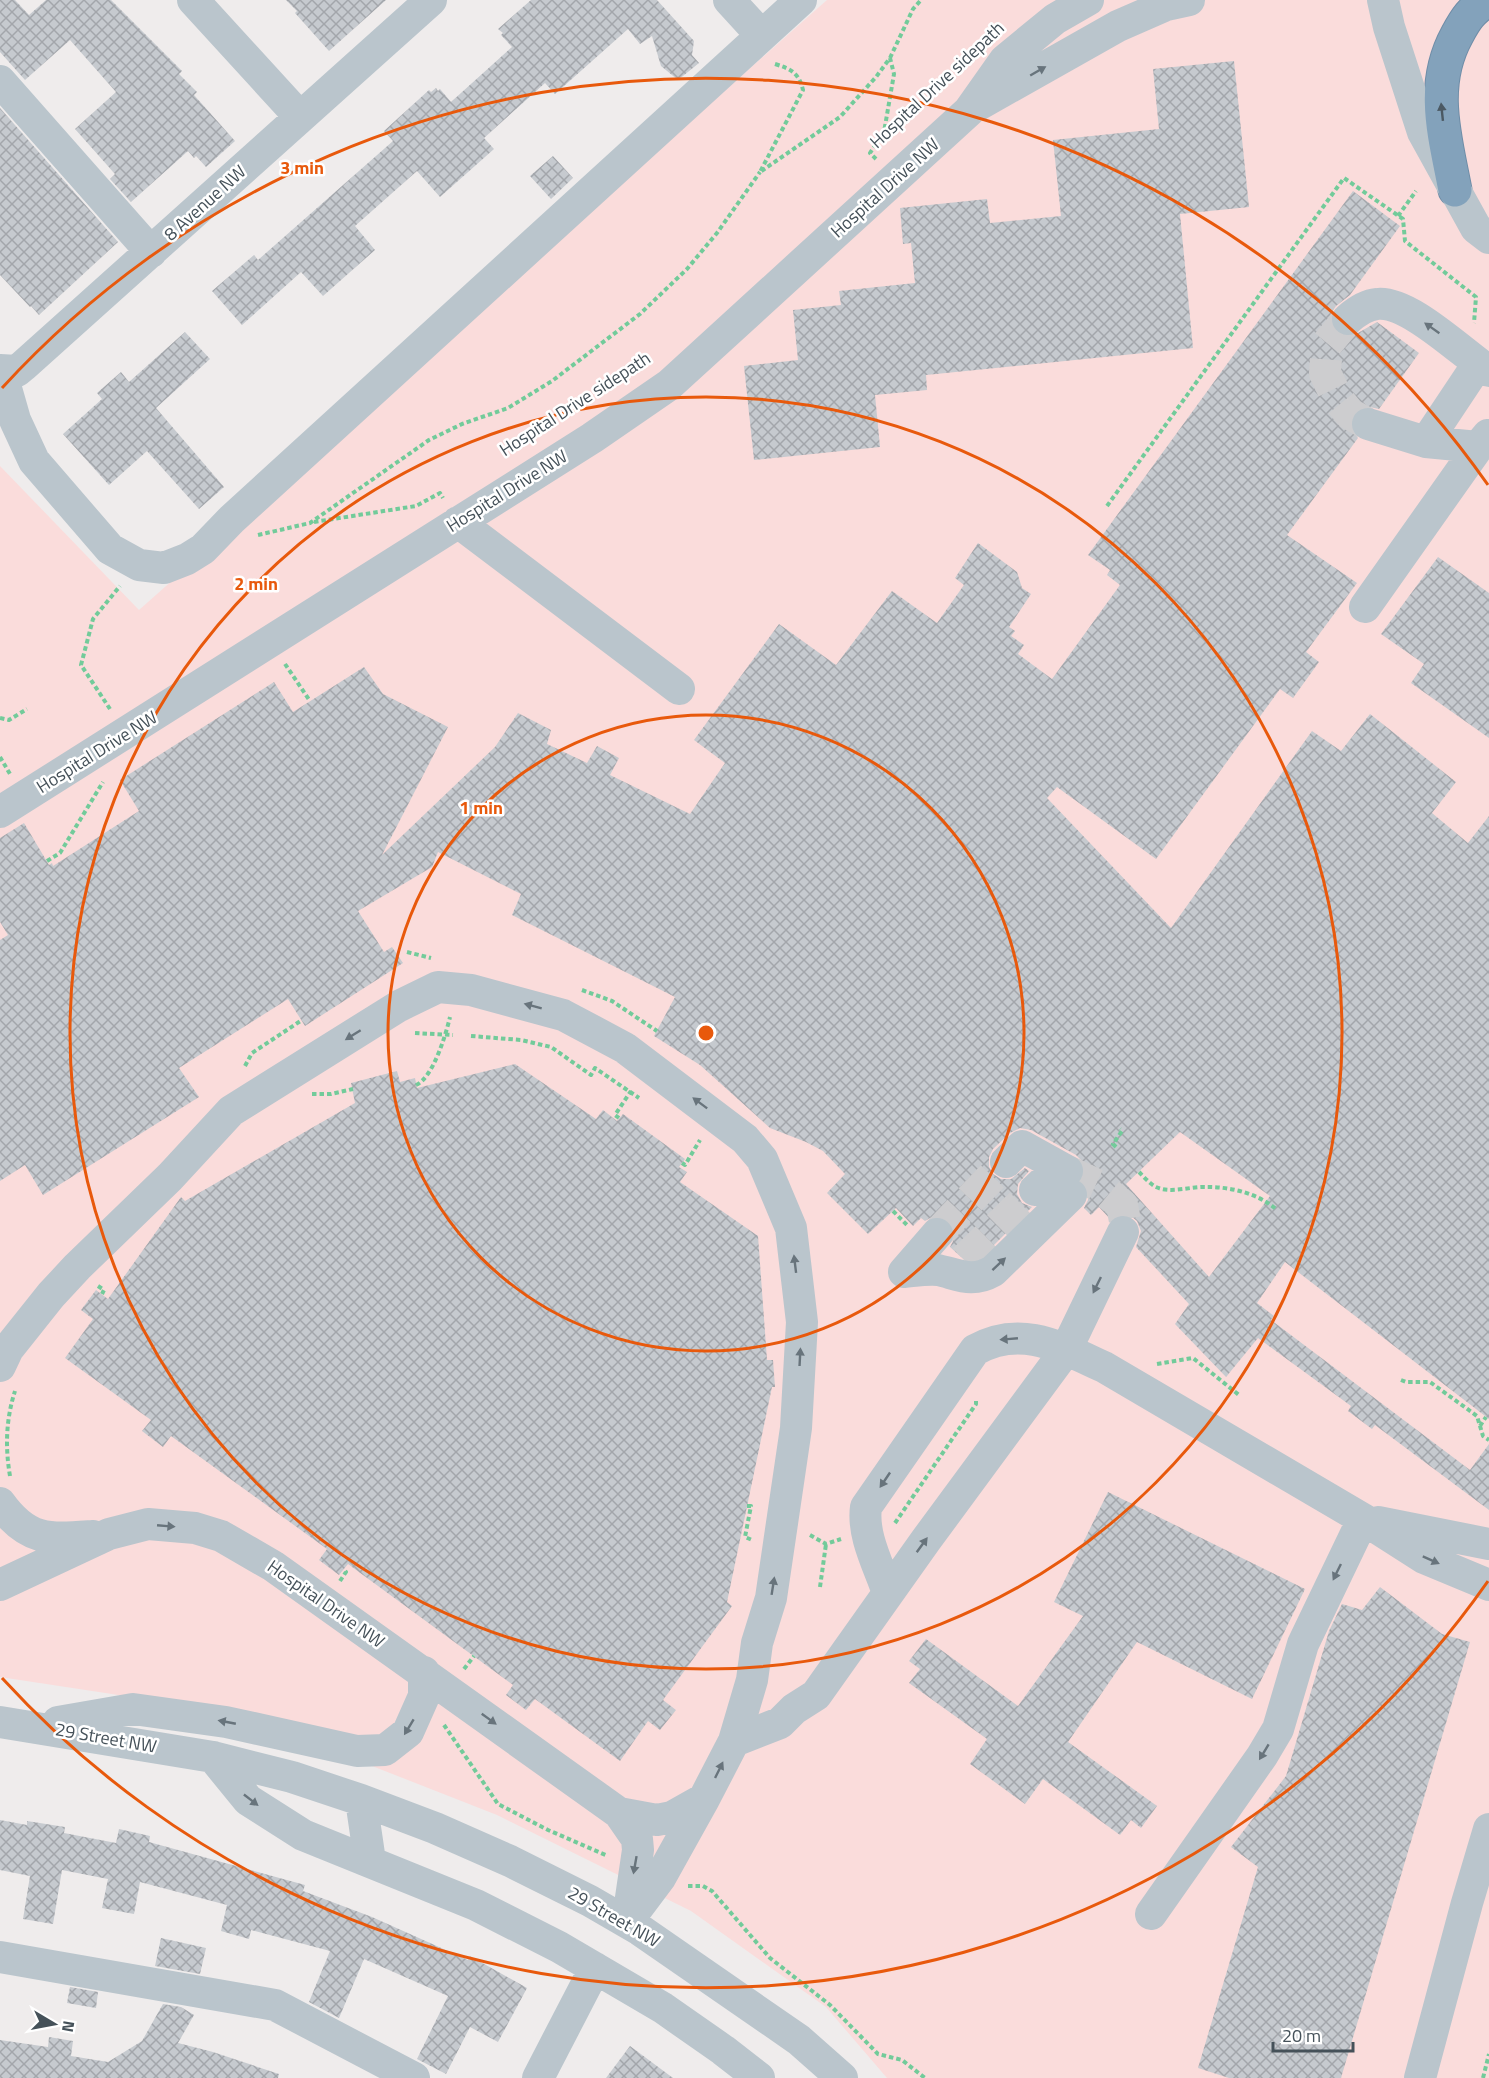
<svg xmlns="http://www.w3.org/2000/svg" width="1489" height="2078" font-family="'Titillium Web',sans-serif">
	<defs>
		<pattern id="building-cross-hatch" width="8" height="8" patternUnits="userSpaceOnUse" patternTransform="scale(1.5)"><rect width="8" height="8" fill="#c6cacf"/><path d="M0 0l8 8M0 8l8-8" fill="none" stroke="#a3a6ab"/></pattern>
	</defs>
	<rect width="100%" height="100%" fill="#efecec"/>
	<path fill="#fadcdb" d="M827 0H1489V2078H887L826 2007 691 1911 497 1815 237 1713 0 1677V466L139 610Z"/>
	<path fill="url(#building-cross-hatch)" fill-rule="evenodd" d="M0 0H15L29 15 46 0H111L182 71 179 74 197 92 194 95 235 141 206 167 196 156 194 158 188 151 131 202 110 179 115 174 75 129 116 92 70 40 25 80 0 52Z
		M286 0H386L329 51 295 13 297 11Z
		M531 0H657L694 41 692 55 699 63 678 80 661 66 652 36 640 44 628 29 555 94 545 83 484 138 494 149 440 197 417 171 355 226 375 250 323 296 301 272 242 325 212 291 254 255 258 260 393 141 384 131 429 90 431 92 436 88 438 91 440 89 451 102 512 47 501 35 503 33 498 29Z
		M1234 61 1249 207 1180 214 1193 348 926 375 927 390 875 395 880 447 754 460 744 366 798 360 793 310 841 305 839 291 915 283 911 243 903 244 900 208 987 199 990 223 1061 216 1053 140 1159 129 1153 69Z
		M0 108 118 242 39 315 31 306 30 307 0 275Z
		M553 156 573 178 551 199 530 176Z
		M1353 191 1400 226 1350 295 1336 306 1331 313 1330 323 1335 331 1341 336 1351 337 1377 322 1419 353 1379 409 1365 406 1355 411 1351 418 1350 427 1358 438 1287 535 1357 583 1306 652 1319 662 1293 698 1280 689 1156 859 1057 787 1047 798 1171 928 1312 731 1341 751 1370 714 1456 782 1432 813 1468 843 1489 816V1419L1285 1262 1257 1303 1274 1316 1271 1320 1470 1470 1489 1444V1510L1375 1425 1372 1429 1348 1411 1351 1406 1258 1338 1226 1377 1175 1324 1189 1304 1136 1247 1141 1231 1137 1221 1131 1216 1122 1214 1111 1220 1099 1207 1091 1215 1084 1208 1088 1200 1089 1191 1082 1181 1085 1171 1082 1161 1076 1155 1031 1130 1020 1128 1010 1133 993 1149 989 1157V1167L993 1174 1001 1179H1011L1025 1168 1029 1171 1018 1184 1017 1194 1022 1203 1032 1207 983 1256 972 1259 961 1257 950 1247 955 1237 954 1228 948 1220 940 1216 932 1217 925 1221 921 1218 913 1226 896 1208 868 1234 827 1193 845 1174 823 1151 806 1142 770 1128 700 1065 654 1036 675 997 512 915 521 894 438 852 432 867 358 911 384 952 392 947 403 963 305 1026 288 999 179 1068 199 1097 43 1195 25 1165 0 1181V940L8 935 0 922V838L24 823 49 865 52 863 53 866 139 811 120 780 274 682 293 712 364 667 383 694 448 727 382 855 495 747 518 713 551 730 547 744 587 763 597 746 619 758 610 775 690 814 725 763 694 740 779 624 836 665 892 591 937 623 964 585 955 578 978 543 1017 572 1022 588 1031 594 1009 627 1015 631 1011 636 1024 645 1018 654 1052 679 1120 585 1107 575 1110 570 1088 555ZM1180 1132 1270 1196 1209 1277 1126 1184Z
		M185 332 210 359 156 408 224 487 199 509 147 451 109 485 63 434 102 399 97 393 121 372 129 382Z
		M1438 557 1489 593V738L1411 683 1424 664 1381 634Z
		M515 1064 596 1119 603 1110 617 1121 623 1114 685 1159 679 1167 687 1172 680 1182 758 1236 767 1360H773L775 1387H772L727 1602 732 1606 663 1700 676 1710 660 1730 648 1721 620 1761 535 1699 526 1710 506 1695 513 1685 348 1564 339 1575 319 1560 327 1549 171 1436 163 1447 142 1431 151 1420 65 1358 93 1319 81 1310 96 1290 108 1299 181 1197 185 1201 355 1103 351 1083 397 1071 400 1082 415 1078 417 1088Z
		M1108 1492 1305 1589 1252 1699 1137 1642 1068 1742 1157 1806 1141 1828 1131 1820 1120 1835 1043 1779 1025 1804 970 1764 987 1739 909 1683 920 1669 909 1661 926 1639 1018 1706 1083 1616 1054 1602Z
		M1380 1587 1442 1634 1470 1642 1341 2078H1229L1198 2068 1258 1867 1231 1847 1286 1776 1329 1631 1342 1604 1362 1610Z
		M0 1820 27 1825V1821L65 1827 64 1833 116 1843 119 1829 150 1836 149 1842 305 1885 303 1891 372 1917 468 1960 470 1956 527 1988 498 2042 470 2027 446 2074 417 2059 448 1996 364 1959 339 2018 309 2002 330 1951 251 1930 249 1939 221 1931 227 1905 140 1882 134 1914 102 1908 108 1879 62 1870 53 1924 23 1919 30 1876 0 1870Z
		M161 1938 206 1948 200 1974 155 1966Z
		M70 1987 98 1992 96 2008 67 2003Z
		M163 2004 181 2007 194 2015 178 2043 213 2052 279 2074 278 2078H0V2040L48 2047 49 2037 73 2041 71 2056 108 2062 142 2041Z
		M630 2046 673 2078H606Z"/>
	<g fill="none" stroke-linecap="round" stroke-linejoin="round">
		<path stroke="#cdcdcf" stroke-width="32" stroke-dasharray="32 16" stroke-linecap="butt" d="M1348 319 1327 344 1325 373 1337 398 1350 414 1368 424
			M1067 1171 1099 1186 1122 1205 1125 1221 1123 1232
			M937 1234 1006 1162
			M964 1260 1035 1190"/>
		<defs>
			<path id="highway" d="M1455 190C1445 137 1429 86 1457 35 1466 18 1471 11 1487 0"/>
		</defs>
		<use href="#highway" stroke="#6f8da7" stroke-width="35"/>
		<path stroke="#72cb9a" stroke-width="4" stroke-dasharray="4.5 3" stroke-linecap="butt" d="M890 58 913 9 921 0
			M775 64C791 69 799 73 803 90L760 172 840 117 876 77 890 58 894 74 884 132 870 153 876 159
			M1398 216 1416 191
			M1107 506 1344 178 1403 219 1405 241 1476 297 1474 323
			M314 522 416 506 440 493 443 498
			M258 535 310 523 429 440 462 424 508 408 552 381 640 314 687 269 717 233 760 172
			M285 664 310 701
			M110 709 81 665 93 619 120 586
			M0 718 9 720 27 709
			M0 757 10 774
			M47 861 60 853 103 782
			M407 952 431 958
			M582 990 612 1001 657 1031
			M415 1033 453 1035
			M471 1036 521 1040 551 1047 591 1075 595 1068 639 1098
			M245 1066 252 1053 302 1020
			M416 1085C433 1078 446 1034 450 1017
			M312 1094H331L353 1089
			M619 1118 615 1115 631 1091
			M1116 1147 1113 1144 1122 1131 1120 1129
			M682 1163 685 1165 700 1140
			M1139 1172C1144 1177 1150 1184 1156 1187 1171 1194 1191 1186 1207 1187 1231 1187 1257 1193 1276 1209
			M893 1211 907 1225
			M98 1286 104 1290 102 1294
			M1157 1364 1193 1358 1239 1395
			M1401 1380 1406 1382H1430L1477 1416 1483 1436 1489 1440
			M1480 1426 1486 1417
			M10 1476C5 1447 6 1419 15 1391
			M747 1506H751L745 1537 752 1540
			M895 1523 976 1404V1400
			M810 1535 826 1544 841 1539
			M340 1581 346 1572 344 1570
			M820 1587 826 1544
			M464 1669 474 1656
			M444 1725 498 1804 548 1830 608 1856
			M688 1886H703L712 1891 770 1958 830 2005 878 2054 902 2060 925 2078
			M1483 2078 1489 2054"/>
		<path stroke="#bac5cc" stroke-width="32" d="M193 0 300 117
			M729 0 761 35
			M1383 0 1389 27 1423 132 1476 228 1489 238
			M0 81 151 252
			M978 105 1118 26 1166 5 1189 0
			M1348 319C1356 312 1366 305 1377 304 1408 300 1462 353 1489 371
			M0 370 17 371 23 366 431 0
			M1 371 15 420 34 461 110 549 139 565 164 568 187 559 203 549 232 519 801 0
			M1368 424 1426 442 1478 447 1488 435
			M1426 442 1478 364
			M458 522 679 689
			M1365 607 1478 447
			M0 812 592 438 669 385 969 111 1005 60 1055 19 1088 0
			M1006 1162 1022 1146 1067 1171
			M1035 1190 1059 1167
			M904 1272C915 1271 927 1269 938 1270 960 1275 972 1283 993 1271L1071 1195
			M904 1272 937 1234
			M0 1366 8 1349 51 1295 77 1267 170 1177 231 1111 399 1006 438 987 471 990 563 1015 625 1048 745 1139 762 1159 791 1228 802 1322 796 1428 771 1598 757 1643 752 1680 734 1741 704 1799 660 1878 627 1922
			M0 1503C28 1542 50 1539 93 1536
			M1378 1522 1489 1544
			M0 1585 109 1534 148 1524 195 1528 221 1536 273 1566 619 1813 637 1839 638 1850 628 1918
			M888 1593C879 1566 862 1536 866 1507L975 1350C1021 1324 1060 1347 1104 1367L1363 1519 1424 1558 1489 1585
			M0 1722 213 1757 292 1777 361 1800 435 1828 510 1861 590 1901 640 1930 799 2040 842 2078
			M58 1722 133 1709 226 1722 357 1751 385 1750 408 1732 424 1696V1672
			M734 1741 780 1723 794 1709 816 1695 926 1540 1066 1350 1123 1232
			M213 1757 248 1800 303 1835 476 1905 559 1947 663 2008 723 2050 759 2078
			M361 1800 370 1861
			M619 1813 657 1820 672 1817 704 1799
			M1151 1914 1262 1756 1278 1729 1303 1644 1363 1519
			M0 1957 275 2005 414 2078
			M538 2078 595 1968
			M1420 2078 1467 1903 1489 1829"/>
		<use href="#highway" stroke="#83a2bb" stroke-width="33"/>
	</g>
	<defs><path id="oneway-solid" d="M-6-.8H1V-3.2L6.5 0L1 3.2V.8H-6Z" transform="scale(1.5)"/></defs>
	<g fill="#68747c">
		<use href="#oneway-solid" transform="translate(1038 71) rotate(-30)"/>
		<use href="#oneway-solid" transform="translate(1432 328) rotate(-145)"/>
		<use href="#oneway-solid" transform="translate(533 1006) rotate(-165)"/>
		<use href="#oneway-solid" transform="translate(353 1035) rotate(148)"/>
		<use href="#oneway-solid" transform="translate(700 1103) rotate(-143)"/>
		<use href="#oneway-solid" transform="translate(795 1264) rotate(-97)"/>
		<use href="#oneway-solid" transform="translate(999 1264) rotate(-43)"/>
		<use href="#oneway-solid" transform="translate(1097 1285) rotate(116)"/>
		<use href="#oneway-solid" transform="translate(1009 1339) rotate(175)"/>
		<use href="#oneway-solid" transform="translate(800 1357) rotate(-87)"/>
		<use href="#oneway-solid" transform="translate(885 1480) rotate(124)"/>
		<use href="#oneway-solid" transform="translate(166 1526) rotate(5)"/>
		<use href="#oneway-solid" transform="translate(922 1545) rotate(-54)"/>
		<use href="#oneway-solid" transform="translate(1431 1560) rotate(24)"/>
		<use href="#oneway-solid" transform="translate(1337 1572) rotate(116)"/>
		<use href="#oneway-solid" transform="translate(773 1586) rotate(-81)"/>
		<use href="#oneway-solid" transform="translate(489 1719) rotate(36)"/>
		<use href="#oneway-solid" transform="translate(227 1722) rotate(-169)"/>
		<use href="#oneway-solid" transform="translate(409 1727) rotate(121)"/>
		<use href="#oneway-solid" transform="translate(1264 1752) rotate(121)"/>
		<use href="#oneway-solid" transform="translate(719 1770) rotate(-64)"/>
		<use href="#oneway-solid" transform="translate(251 1800) rotate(38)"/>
		<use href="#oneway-solid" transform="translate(635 1865) rotate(100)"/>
	</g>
	<use fill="#4b5963" href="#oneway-solid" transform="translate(1442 112) rotate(-96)"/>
	<g fill="none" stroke="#e8590c" stroke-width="3">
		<circle cx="706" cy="1033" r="318"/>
		<circle cx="706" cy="1033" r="636"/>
		<path d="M1488 1581A955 955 0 0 1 2 1678M2 388A955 955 0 0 1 1488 485"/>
	</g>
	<g text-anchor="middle" stroke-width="5" stroke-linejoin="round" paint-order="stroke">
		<g font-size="18" fill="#455159" stroke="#fff">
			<text transform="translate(937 85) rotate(-43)" y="6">Hospital Drive sidepath</text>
			<text transform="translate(885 188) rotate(-42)" y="6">Hospital Drive NW</text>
			<text transform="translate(205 203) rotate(-42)" y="6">8 Avenue NW</text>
			<text transform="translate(575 404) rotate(-33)" y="6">Hospital Drive sidepath</text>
			<text transform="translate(507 491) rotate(-32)" y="6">Hospital Drive NW</text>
			<text transform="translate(97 752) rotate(-32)" y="6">Hospital Drive NW</text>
			<text transform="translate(326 1604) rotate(35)" y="6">Hospital Drive NW</text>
			<text transform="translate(106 1738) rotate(10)" y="6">29 Street NW</text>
			<text transform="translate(614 1917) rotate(30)" y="6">29 Street NW</text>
		</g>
	</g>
	<circle cx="706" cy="1033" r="9" fill="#e8590c" stroke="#fff" stroke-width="3"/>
	<g font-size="18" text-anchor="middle" font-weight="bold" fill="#e8590c" stroke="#fff" stroke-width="5" stroke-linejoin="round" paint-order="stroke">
		<text x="302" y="174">3 min</text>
		<text x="256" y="590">2 min</text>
		<text x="481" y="814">1 min</text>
	</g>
	<g transform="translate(54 2024) rotate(100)" stroke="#ffffff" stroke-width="4.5" paint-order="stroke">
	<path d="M0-4.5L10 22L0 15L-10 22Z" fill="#455159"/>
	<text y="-9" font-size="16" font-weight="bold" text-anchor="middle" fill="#455159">N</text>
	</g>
	<path d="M1273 2042v9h80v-9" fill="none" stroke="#455159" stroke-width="3"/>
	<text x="1282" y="2042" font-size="18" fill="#455159" stroke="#ffffff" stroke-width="4.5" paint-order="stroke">20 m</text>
</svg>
